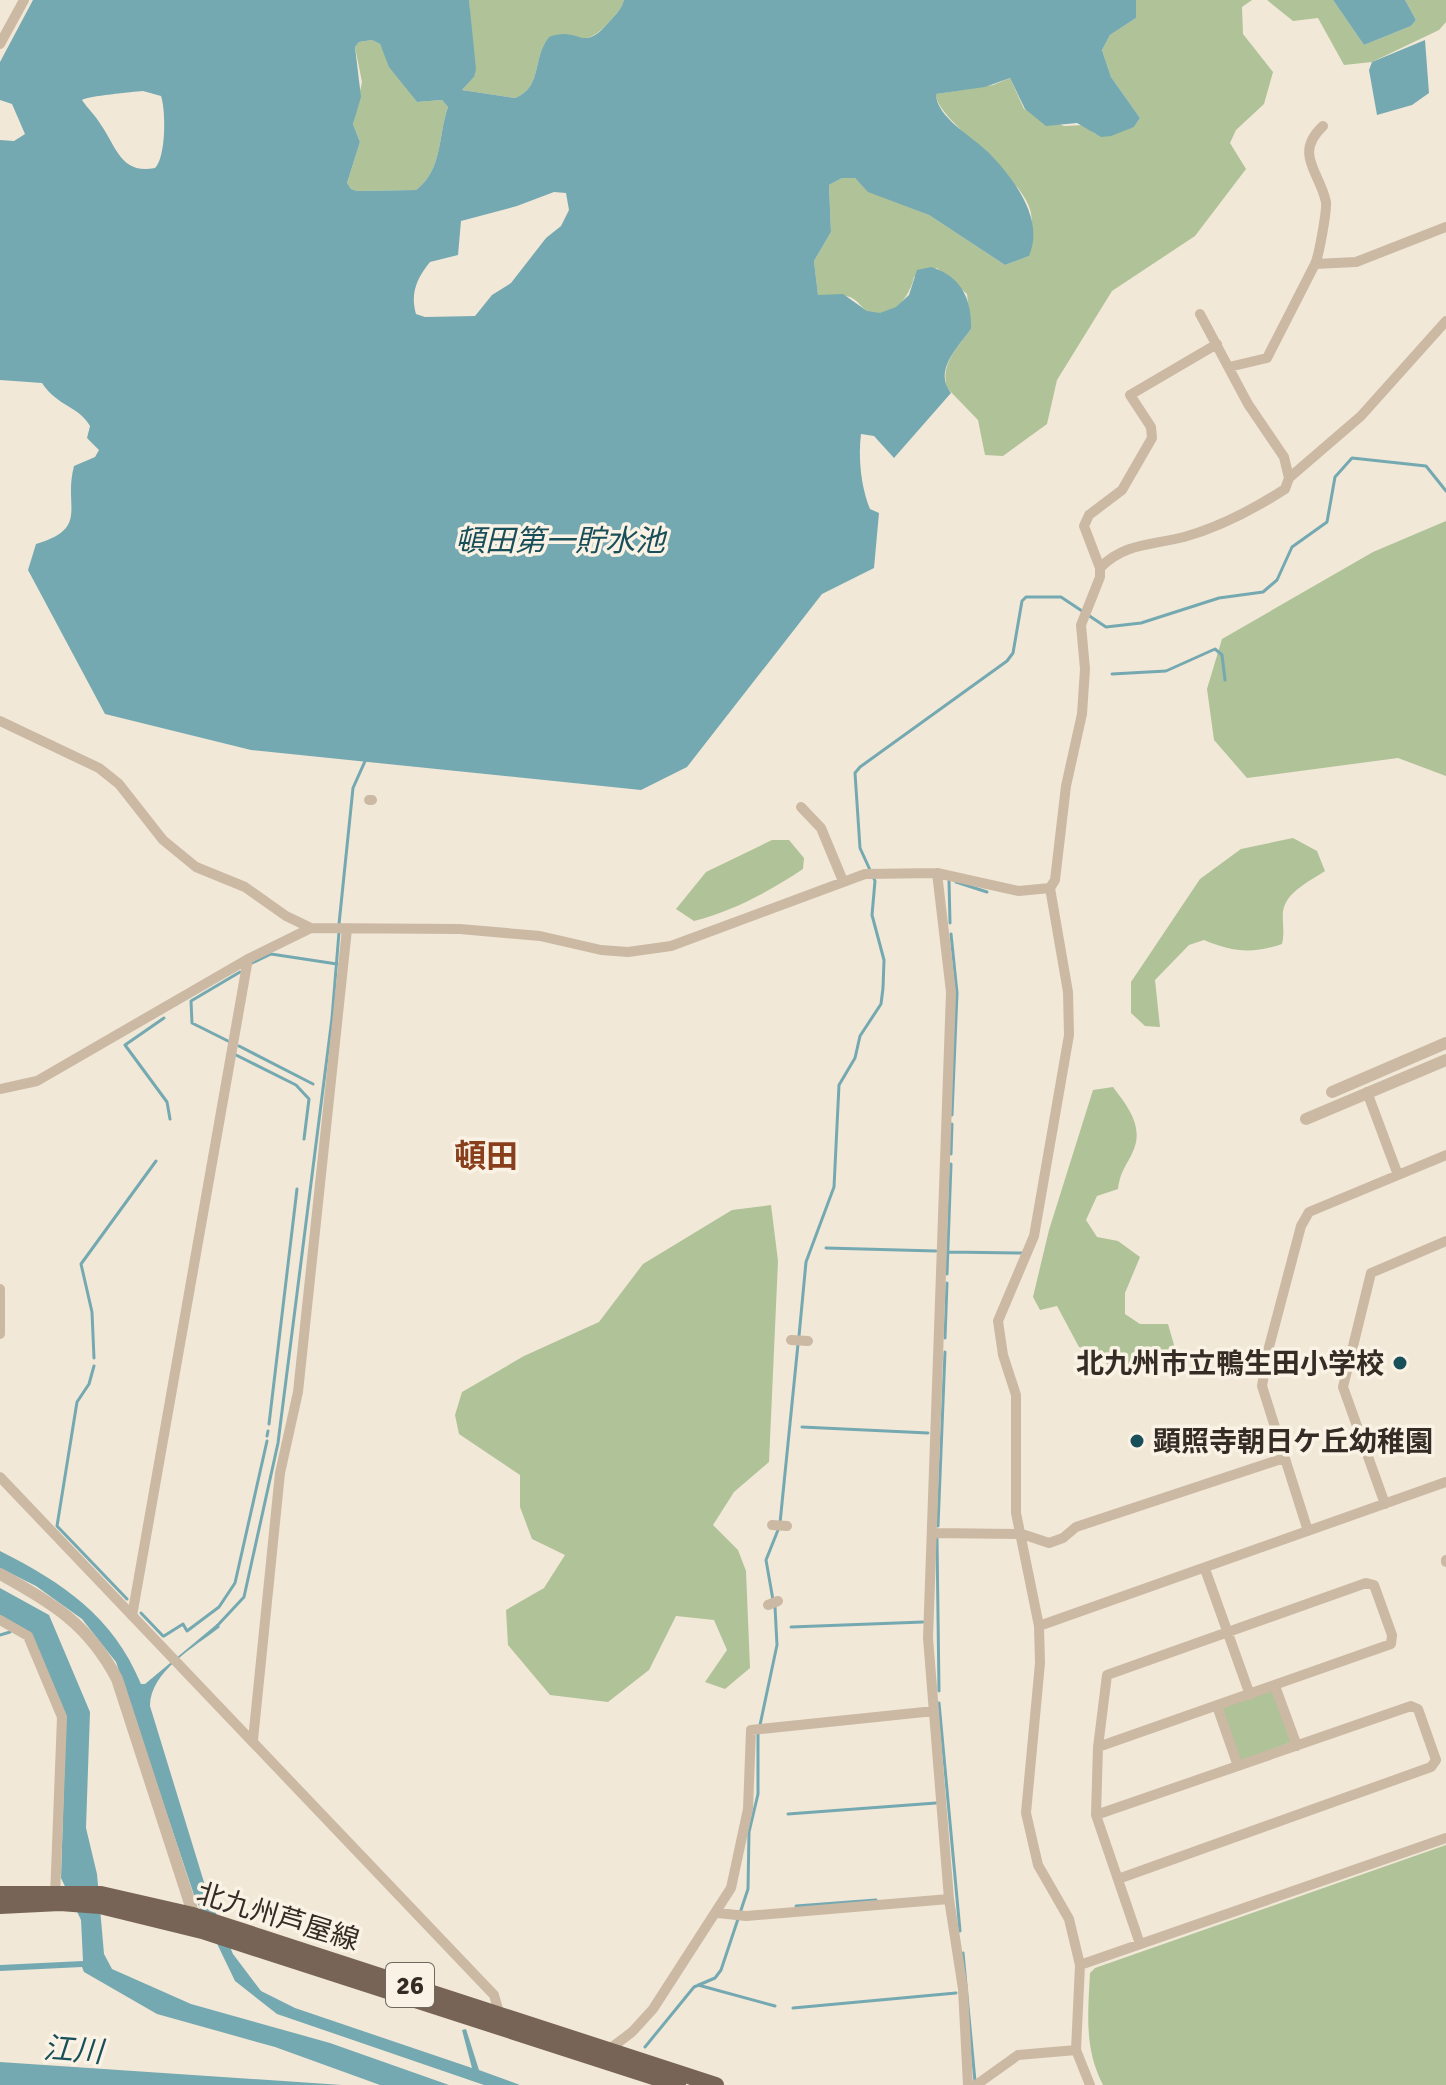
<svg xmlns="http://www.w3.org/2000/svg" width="1446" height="2085" font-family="Signika,'Noto Sans JP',sans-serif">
	<rect width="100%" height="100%" fill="#f2e8d8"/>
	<path fill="#b0c297" d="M469 0H624C621 10 616 14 609 22 589 45 579 39 549 37 532 57 543 87 515 98L462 90 474 77Z
		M1136 0H1252L1242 7 1243 34 1273 72 1264 104 1236 130 1230 143 1246 169 1195 236 1112 291 1057 380 1047 424 1003 456 985 455 978 420 947 388C940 364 958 347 971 329L967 294 937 268 914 277C911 294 892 322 870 313 862 309 858 300 850 297 839 294 829 297 818 295L814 261 831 232 829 185 842 178H855L868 191 929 215 1005 265 1029 256C1030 243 1033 226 1031 213 1023 174 935 119 936 94L993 85 1010 78 1024 109 1064 126 1085 125 1095 134 1134 127 1140 118 1111 77 1102 50 1110 35 1136 18Z
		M1267 0H1333L1364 45 1411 26 1416 20 1405 0H1446V22L1439 30 1372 62 1344 65 1318 18 1293 21Z
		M372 40 380 44 390 67 417 102 442 100 448 107C438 135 443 170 416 190L357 191 351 189 347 183 360 142 353 124 362 82 355 47 359 42Z
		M1446 521V776L1398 758 1247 778 1214 740 1207 689 1222 639 1373 552Z
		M1293 838 1317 851 1325 871C1309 882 1287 891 1283 911 1282 923 1285 932 1282 944 1252 954 1233 952 1204 940L1189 945 1155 980 1160 1027 1145 1026 1131 1013V982L1200 879 1241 849Z
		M772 840H789L804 858 803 869C768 892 735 910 694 921L676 909 706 872Z
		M1113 1087C1126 1104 1142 1124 1135 1146 1129 1164 1121 1167 1118 1189L1097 1196 1086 1220 1097 1237 1118 1241 1140 1257 1125 1293V1314L1140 1324H1168L1174 1345C1160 1370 1134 1368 1108 1365L1095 1351 1079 1347 1057 1306 1040 1310 1033 1297 1049 1230 1093 1090Z
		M771 1205 778 1261 769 1462 734 1492 713 1525 738 1550 746 1571 750 1668 725 1689 705 1682 727 1650 714 1620 676 1616 649 1670 608 1702 550 1695 508 1645 506 1610 544 1588 565 1555 532 1539 520 1507V1475L459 1434 455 1415 462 1392 524 1356 599 1322 643 1264 732 1210Z
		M1273 1690 1292 1742 1240 1761 1222 1708Z
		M1446 1845V2085H1103C1084 2048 1088 2014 1090 1973L1095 1968Z"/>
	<path fill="#75a9b1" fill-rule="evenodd" d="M33 0H469L476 69 474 77 462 90 515 98C543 87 532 57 549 37 581 25 581 55 609 22 616 14 621 10 624 0H1136V18L1110 35 1102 50 1111 77 1140 118 1134 127 1111 136 1101 137 1077 123 1046 126 1025 109 1010 78 985 87 936 94C936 117 973 137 989 153 1014 179 1045 219 1029 256L1005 265 929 215 868 192 855 178H842L829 185 831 232 814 261 818 295 843 294 867 311 880 313 896 307 909 295 917 270 931 267C961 276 972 299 971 329 958 347 933 371 951 393L894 458 874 436 861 434C858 458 861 487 870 509L879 513 874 568 822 594 687 767 641 790 251 750 105 714 28 570 36 544C90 528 63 507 74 466L95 457 99 450 87 438 90 426C79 406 58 407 42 383L0 380V140L14 141 25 134 12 104 0 100V62ZM372 40 380 44 389 67 417 102 442 100 448 107C438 135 443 170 416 190L357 191 351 189 347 183 360 142 353 124 361 97 355 47 359 42ZM143 91 161 96C166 110 166 158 155 168 121 175 116 146 101 125 96 116 88 109 82 100 88 96 132 92 143 91ZM554 192 566 193 569 210 561 226 546 238 511 283 492 295 475 316 425 317 416 314C410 293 417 278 430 262L458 255 461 221 517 206Z
		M1333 0H1405L1416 20 1411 26 1364 45Z
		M1425 40 1429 93 1412 105 1377 115 1369 70 1372 62Z
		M0 1551C63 1583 113 1616 141 1684H145L217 1624 220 1627C195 1647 150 1671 150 1706L207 1892 233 1954 261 1991 295 2008 472 2068 462 2030 466 2029 479 2070 520 2085H484L277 2014 235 1981 195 1898 116 1662 82 1619 36 1586 0 1568Z
		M0 1588 49 1615 90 1712 86 1828 97 1874 104 1954 112 1969 191 2004 330 2043 449 2085H380L275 2047 157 2014 84 1972 82 1967 0 1971V1965L83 1961 81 1920 61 1878 66 1717 31 1634 0 1615Z
		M0 2062 342 2085H0Z"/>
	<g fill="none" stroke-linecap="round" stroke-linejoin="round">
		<path stroke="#75a9b1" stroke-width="3" d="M1112 674 1166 671 1215 649 1222 655 1225 680
			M949 880 950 923
			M956 882 987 892
			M339 924 353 788 366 759
			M951 934 957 993 952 1115
			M252 963 271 954 337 964
			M164 1018 125 1045 167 1102 170 1119
			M228 1041 192 1023 191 1001 240 972
			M239 1046 313 1084
			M236 1055 296 1085 309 1099 304 1139
			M951 1154 952 1124
			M826 1248 936 1251
			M949 1252 1024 1253
			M947 1274 951 1164
			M799 1336 806 1262 834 1187 839 1085 855 1058 860 1036 881 1004 883 988 884 960 872 915 875 881 860 848 855 773 860 767 1007 661 1013 653 1022 601 1026 597H1061L1106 627 1141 623 1219 598 1263 592 1277 580 1292 547 1327 522 1335 477 1352 458 1426 466 1446 491
			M945 1338 947 1283
			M94 1358 92 1312 81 1264 156 1161
			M94 1366 89 1384 77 1402 57 1526 127 1599
			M269 1424 297 1189
			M802 1427 928 1433
			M267 1436 268 1431
			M780 1523 798 1344
			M938 1526 945 1352
			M937 1539 939 1691
			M773 1600 766 1560 778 1530
			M141 1613 163 1636
			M217 1626 244 1597 278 1443 332 1018 339 932
			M791 1627 923 1622
			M0 1635 10 1632
			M164 1636 183 1624 187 1631 219 1607 235 1583 267 1441
			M939 1703 960 1931
			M760 1725 777 1645 775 1607
			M788 1814 936 1803
			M796 1906 876 1900
			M963 1953 975 2081
			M698 1985 775 2006
			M793 2008 956 1993
			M645 2047 694 1987 715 1978 721 1970 748 1889 749 1832 758 1794V1733"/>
		<path stroke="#cbb9a3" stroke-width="10" d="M0 44 24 0
			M1315 264C1319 256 1327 210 1326 202 1320 172 1293 154 1323 126
			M1200 314 1248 404 1284 457 1289 478
			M1229 367 1267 358 1315 264 1356 262 1446 227
			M1100 568C1123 543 1153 545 1184 537 1220 527 1254 509 1285 489L1289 478 1361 416 1446 321
			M0 721 99 768 119 784 163 840 196 867 245 887 286 916 311 928 460 929 540 936 601 950 628 952 671 946 865 874 937 873 1019 891 1050 888
			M369 800H372
			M801 807 821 828 843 881
			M937 873 951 992 928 1638 949 1899 963 1989 968 2085
			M0 1089 37 1081 248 959 311 928
			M1367 1092 1398 1175
			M0 1289V1334
			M791 1340 808 1341
			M0 1477 494 1995 500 2016
			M1385 1504 1343 1387 1371 1273 1446 1241
			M772 1525 787 1526
			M1308 1531 1262 1386 1269 1347 1301 1226 1309 1212 1446 1155
			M932 1533 1022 1534 1049 1543 1063 1538 1076 1527 1284 1458
			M1446 1560V1562
			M1205 1569 1250 1695
			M768 1605 778 1601
			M132 1616 248 959
			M0 1620 28 1636 62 1717 55 1897
			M1039 1626 1446 1482
			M1275 1686 1297 1746
			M1217 1706 1238 1766
			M253 1740 280 1473 298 1392 347 929
			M1098 1747 1391 1644 1392 1635 1374 1585 1366 1583 1107 1675 1098 1747 1096 1815 1140 1944
			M1096 1815 1411 1706 1418 1709 1436 1760 1431 1767 1118 1879
			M718 1913 746 1916 949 1899
			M1080 1965 1446 1838
			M607 2051 632 2032 653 2009 731 1888 748 1809 751 1730 934 1711
			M976 2085 1018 2055 1076 2050
			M1090 2085 1076 2050 1080 1965 1069 1919 1038 1865 1026 1813 1040 1663 1039 1626 1016 1513V1395L1003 1355 998 1321 1034 1236 1069 1035 1068 992 1050 888 1055 880 1066 786 1082 714 1085 669 1081 625 1100 577V568L1084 526 1089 515 1122 490 1152 438 1151 427 1130 395 1217 344"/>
		<path stroke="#cbb9a3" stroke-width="12" d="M1332 1092 1446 1043
			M1306 1119 1446 1060
			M0 1574C53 1603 89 1625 117 1679L196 1922"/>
		<path stroke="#786456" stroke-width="16" d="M0 1894H101L193 1915 716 2085
			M0 1906 60 1903 100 1906 202 1931 678 2085"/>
	</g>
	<g fill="#194f59" stroke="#faf2e4" stroke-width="3">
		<circle cx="1400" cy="1363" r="8"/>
		<circle cx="1137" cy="1441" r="8"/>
	</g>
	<g text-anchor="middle" stroke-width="7" stroke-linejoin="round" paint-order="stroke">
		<rect fill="#faf2e4" stroke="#70675f" stroke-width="2" x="386" y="1963" width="48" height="44" rx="6"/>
		<g font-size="26" font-weight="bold" fill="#352c26">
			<text x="410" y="1994">26</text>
		</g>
		<g font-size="28" font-weight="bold" fill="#352c26" stroke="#faf2e4" text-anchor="end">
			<text x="1384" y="1373">北九州市立鴨生田小学校</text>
			<text x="1153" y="1451" text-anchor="start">顕照寺朝日ケ丘幼稚園</text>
		</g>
		<g font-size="28" fill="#352c26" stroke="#faf2e4">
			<text transform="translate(278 1916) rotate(17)" y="10">北九州芦屋線</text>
		</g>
		<g font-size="30" font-style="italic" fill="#194f59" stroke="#faf2e4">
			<text x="560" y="551">頓田第一貯水池</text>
			<text transform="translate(73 2050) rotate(4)" y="10">江川</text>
		</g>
		<g font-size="32" font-weight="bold" fill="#893f1b" stroke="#faf2e4">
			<text x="486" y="1167">頓田</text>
		</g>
	</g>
</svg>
